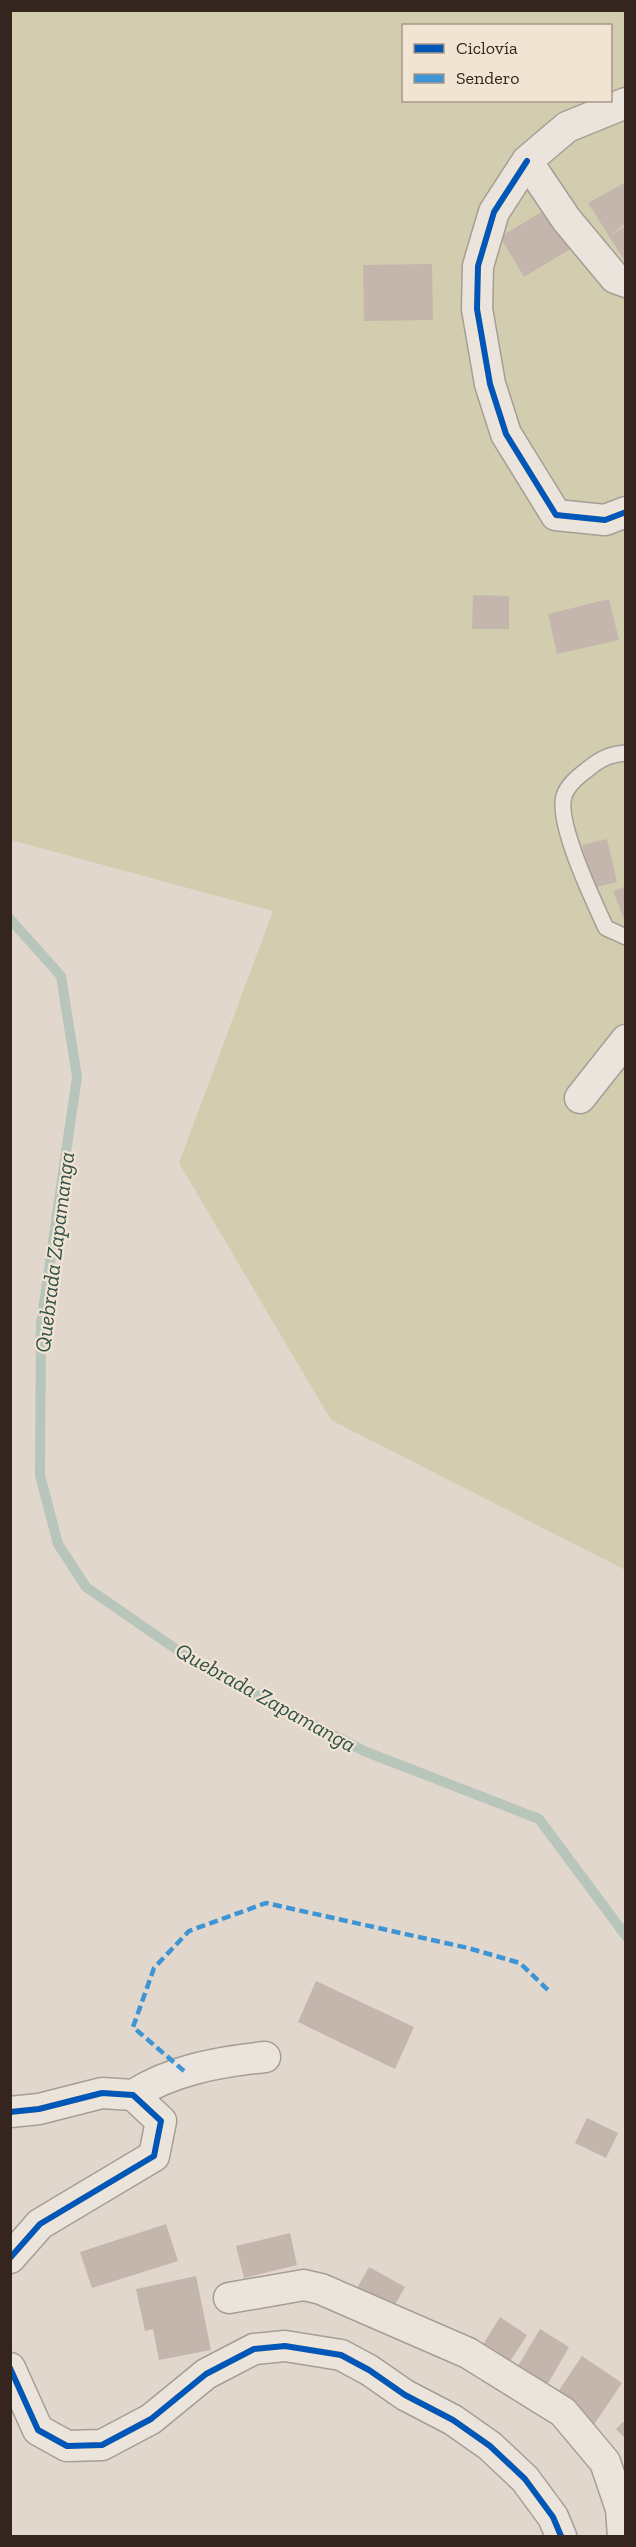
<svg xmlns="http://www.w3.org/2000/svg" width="636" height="2547" font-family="'Zilla Slab',serif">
	<rect width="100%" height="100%" fill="#e1d7cc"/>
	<path fill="#d3cdaf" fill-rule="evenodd" d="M10 11H625V1570L331 1420 179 1163 273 911 11 840ZM404 26H610V100H404Z"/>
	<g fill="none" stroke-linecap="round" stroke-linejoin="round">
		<path stroke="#b7c5ba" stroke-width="10" d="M10 919 61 976 77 1077 41 1324 40 1475 58 1544 86 1587 199 1665 364 1751 539 1819 626 1936"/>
	</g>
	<path fill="#c4b5ad" d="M626 182V223L609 236 588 203Z
		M548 208 572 248 524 277 500 237Z
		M626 226V263L609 236Z
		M432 264 433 320 364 321 363 265Z
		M473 595 509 596V629H472Z
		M609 599 619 640 557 654 548 614Z
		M607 839 617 882 593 888 582 845Z
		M626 887V922H625L613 891Z
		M316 1981 414 2027 395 2069 298 2022Z
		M587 2118 618 2133 606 2158 575 2143Z
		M166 2224 178 2261 92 2288 80 2252Z
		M290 2233 297 2265 244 2278 236 2246Z
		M369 2267 405 2287 388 2317 352 2297Z
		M196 2276 211 2350 159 2360 153 2329 145 2331 136 2289Z
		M500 2317 527 2335 506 2368 479 2351Z
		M540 2329 569 2347 542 2394 512 2376Z
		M582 2356 622 2383 593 2426 553 2399Z
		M626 2419V2439L616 2429Z"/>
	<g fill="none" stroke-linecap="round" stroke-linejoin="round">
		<defs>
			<path id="service" d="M626 753C610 754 600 759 588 769 579 776 568 784 564 796 556 823 594 902 606 928L626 937"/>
			<path id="minor" d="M626 103 567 127 527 161 566 219 615 278 626 282
				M527 161 494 212 478 266 477 309 490 384 506 434 556 515 605 520 626 512
				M580 1098 626 1040
				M133 2095C173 2070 217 2062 265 2057
				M10 2112 39 2109 102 2093 133 2095 161 2121 154 2156 40 2224 10 2258
				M229 2298 304 2285 321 2289 468 2353 563 2412 605 2462 621 2509 623 2536
				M10 2368 38 2430 67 2446 102 2445 151 2419 206 2374 254 2349 285 2346 341 2355 369 2370 405 2395 453 2420 490 2446 525 2479 553 2517 561 2536"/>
		</defs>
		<use href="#service" stroke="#a69d95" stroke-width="18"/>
		<use href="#minor" stroke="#a69d95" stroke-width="33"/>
		<use href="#service" stroke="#eae4dd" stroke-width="15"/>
		<use href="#minor" stroke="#eae4dd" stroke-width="30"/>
		<path stroke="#3d95d5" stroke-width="4.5" stroke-dasharray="9 4.5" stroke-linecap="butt" d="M184 2071 133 2027 154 1968 189 1931 266 1903 468 1948 520 1963 549 1991"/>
		<defs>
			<path id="cycleway" d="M527 161 494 212 478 266 477 309 490 384 506 434 556 515 605 520 626 512
				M10 2112 39 2109 102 2093 133 2095 161 2121 154 2156 40 2224 10 2258
				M10 2368 38 2430 67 2446 102 2445 151 2419 206 2374 254 2349 285 2346 341 2355 369 2370 405 2395 453 2420 490 2446 525 2479 553 2517 561 2536"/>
		</defs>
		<use href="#cycleway" stroke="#f2e4d2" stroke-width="10"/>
		<use href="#cycleway" stroke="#0057b8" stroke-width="6"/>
	</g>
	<g text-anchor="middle" stroke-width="4.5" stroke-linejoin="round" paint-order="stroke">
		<g font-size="22" font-style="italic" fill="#2f524b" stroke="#f2e4d2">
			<text transform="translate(54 1252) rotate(-83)" y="8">Quebrada Zapamanga</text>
			<text transform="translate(266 1697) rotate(29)" y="8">Quebrada Zapamanga</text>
		</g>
	</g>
	<rect width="636" height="2547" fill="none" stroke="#34251e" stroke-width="24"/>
	<rect x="402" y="24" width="210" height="78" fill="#f2e4d2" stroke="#a6988a" stroke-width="1.5"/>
	<rect x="414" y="44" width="30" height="9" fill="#0057b8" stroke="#a6988a" stroke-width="1.5"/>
	<text x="456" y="54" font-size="18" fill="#34251e">Ciclovía</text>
	<rect x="414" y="74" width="30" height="9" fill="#3d95d5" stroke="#a6988a" stroke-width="1.5"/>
	<text x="456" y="84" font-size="18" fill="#34251e">Sendero</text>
</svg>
